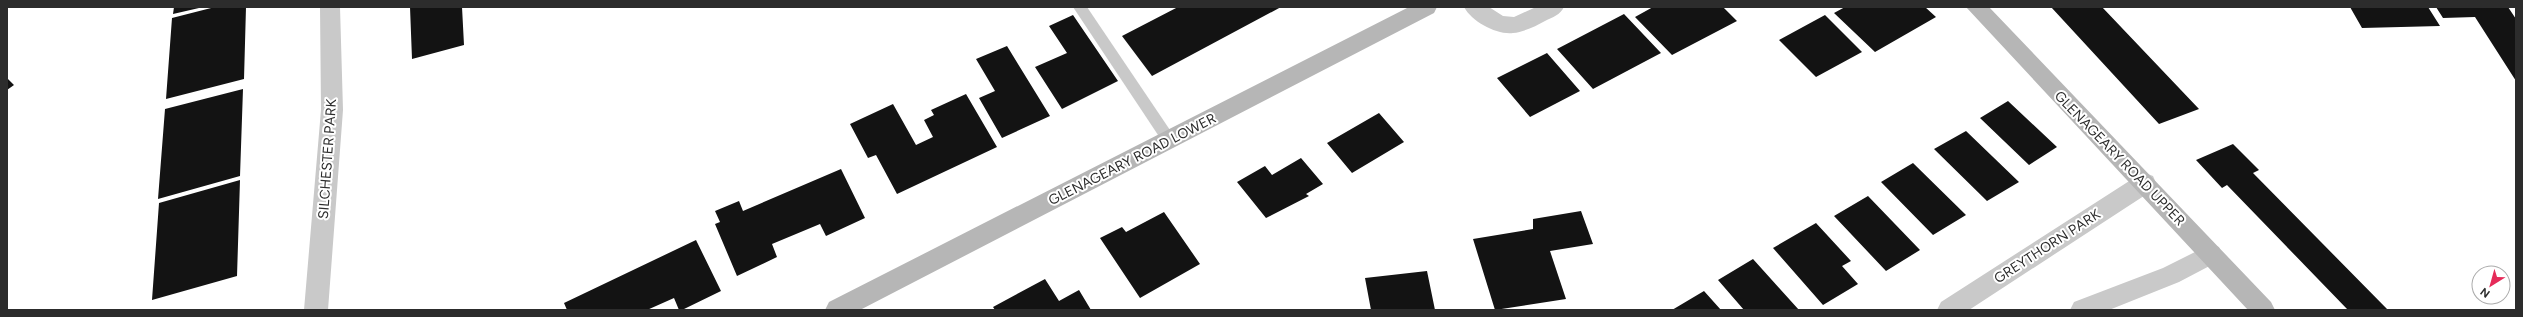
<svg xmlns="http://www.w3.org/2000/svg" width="2523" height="317" font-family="Figtree,sans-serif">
	<rect width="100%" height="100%" fill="#fff"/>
	<path fill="#131313" d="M174 7H198L199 8 173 14Z
		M215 7H246L244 79 166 99 172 18Z
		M410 7H462L464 45 412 59Z
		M1178 7H1281L1152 76 1122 36Z
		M1653 7H1723L1737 21 1672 55 1635 17Z
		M1845 7H1925L1936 17 1875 52 1834 13Z
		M2051 7H2102L2199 109 2159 124Z
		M2350 7H2428L2440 26 2362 28Z
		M2436 7H2508L2516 19V81L2475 17 2443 18Z
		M1624 14 1661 53 1593 89 1557 49Z
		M1073 15 1118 81 1062 109 1035 67 1067 53 1049 26Z
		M1825 15 1862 52 1816 77 1779 40Z
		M1007 46 1050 116 1002 138 979 98 995 91 976 59Z
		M1547 53 1580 91 1530 117 1497 78Z
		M7 78 14 85 7 90Z
		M243 89 240 176 158 199 165 109Z
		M966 94 997 147 897 194 876 155 868 158 850 124 893 104 916 145 933 137 924 120 934 115 931 110Z
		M2008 101 2057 147 2029 165 1980 118Z
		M1379 113 1404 142 1352 173 1327 143Z
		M1966 131 2019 182 1987 201 1934 149Z
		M2233 144 2259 170 2253 173 2388 310H2348L2227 185 2222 188 2196 160Z
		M1301 158 1323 184 1306 194 1309 196 1266 218 1237 182 1265 166 1272 175Z
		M1913 163 1966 215 1933 235 1881 182Z
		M841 169 865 218 826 236 820 224 772 244 777 257 737 276 715 224 720 222 715 211 739 201 743 211Z
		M240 180 237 276 152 300 159 203Z
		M1868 196 1920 250 1886 271 1834 216Z
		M1581 211 1593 244 1550 251 1566 299 1495 310 1473 239 1533 229V219Z
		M1164 212 1200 264 1140 298 1100 238 1122 227 1126 232Z
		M1816 223 1851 261 1842 266 1858 284 1823 305 1773 248Z
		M696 240 721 291 682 310H679L674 298 647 310H567L564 303Z
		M1753 259 1799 310H1744L1718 280Z
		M1427 271 1435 310H1371L1365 278Z
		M1045 279 1059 301 1079 290 1091 310H995L993 307Z
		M1704 291 1721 310H1672Z"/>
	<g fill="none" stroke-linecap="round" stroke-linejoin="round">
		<path fill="#c9c9c9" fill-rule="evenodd" d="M1073 7H1087L1174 136 1176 140 1174 144H1164Z"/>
		<path fill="#c9c9c9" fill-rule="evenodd" d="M320 7H340L343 110 328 310H304L321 110Z
			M1464 7H1489L1503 16 1514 17 1536 7H1564C1560 15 1553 17 1545 21 1536 26 1524 32 1513 33 1497 35 1472 22 1464 7Z
			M2145 173 2153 176 2156 183 2153 190 1969 310H1937L1941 302 2137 176Z
			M2211 244 2219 247 2222 254 2219 261 2179 282 2109 310H2070L2074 302 2163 268Z"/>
		<path fill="#b6b6b6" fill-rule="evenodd" d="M1409 7H1437L1434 13 860 310H825L829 302Z
			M1966 7H1989L2271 302 2275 310H2248Z"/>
	</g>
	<g text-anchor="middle" stroke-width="4" stroke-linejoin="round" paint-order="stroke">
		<g font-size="14" fill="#2c2c2c" stroke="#fff">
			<text transform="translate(2120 158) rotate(46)" y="5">GLENAGEARY ROAD UPPER</text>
			<text transform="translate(327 159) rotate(-86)" y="5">SILCHESTER PARK</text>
			<text transform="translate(1132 159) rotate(-27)" y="5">GLENAGEARY ROAD LOWER</text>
			<text transform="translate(2047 246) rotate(-33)" y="5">GREYTHORN PARK</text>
		</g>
	</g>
	<rect width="2523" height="317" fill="none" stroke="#2c2c2c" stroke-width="16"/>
	<g transform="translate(2491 285) rotate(217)"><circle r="19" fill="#ffffff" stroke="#ababab"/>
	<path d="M0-3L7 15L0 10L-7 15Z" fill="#e52b59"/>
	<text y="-6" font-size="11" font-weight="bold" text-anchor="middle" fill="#2c2c2c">N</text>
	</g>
</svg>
